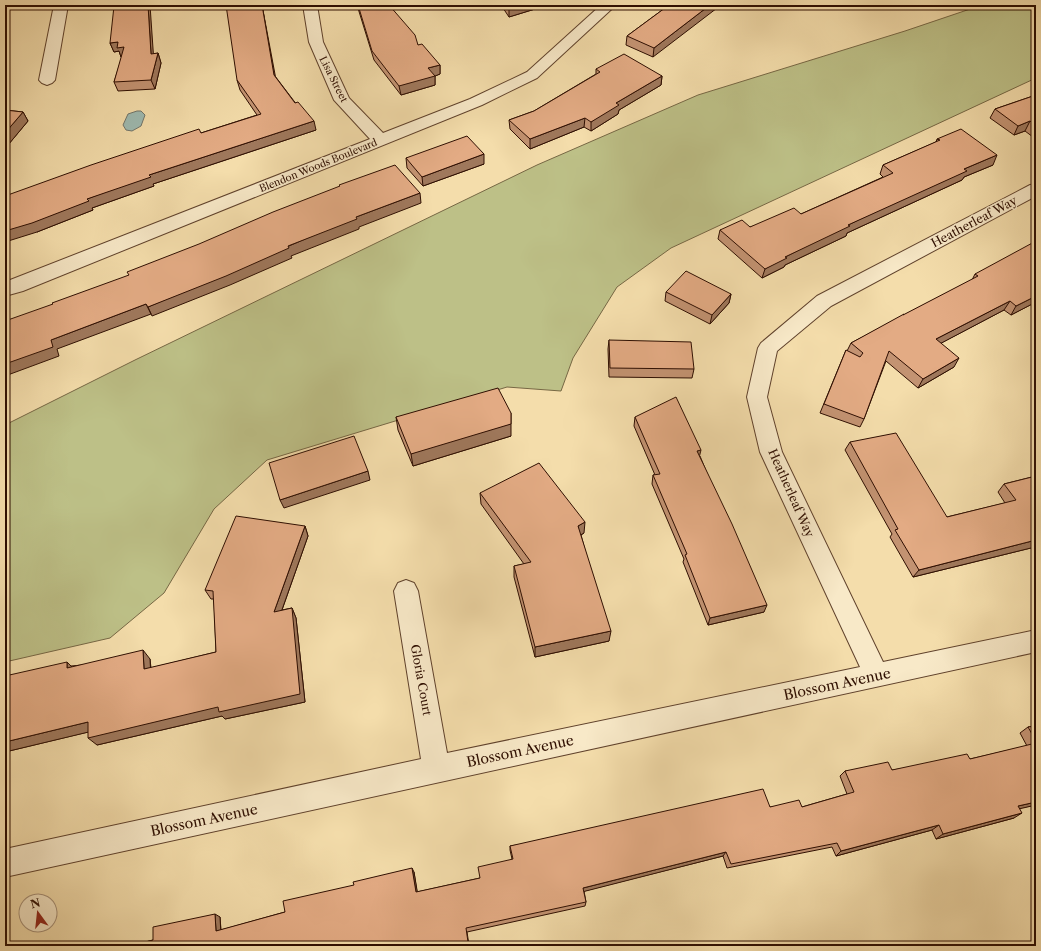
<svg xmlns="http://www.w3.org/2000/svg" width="1041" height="951" font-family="'Libre Caslon Text',serif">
	<rect width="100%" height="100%" fill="#f4ddab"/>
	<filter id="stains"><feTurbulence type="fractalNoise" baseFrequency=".005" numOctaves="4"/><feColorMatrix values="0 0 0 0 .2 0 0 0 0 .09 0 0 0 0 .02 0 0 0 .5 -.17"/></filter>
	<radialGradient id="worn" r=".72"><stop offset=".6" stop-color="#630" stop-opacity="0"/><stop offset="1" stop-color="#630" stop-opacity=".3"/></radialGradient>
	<path fill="#bdc087" stroke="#766744" d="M982 5H1036V78L671 248 617 287 573 358 561 391 507 387 267 460 214 509 164 593 110 638 5 662V425L135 360 537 165 698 95 905 31Z"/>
	<path fill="#9ebab1" stroke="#71756b" d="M137 111H141L145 115 141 126 132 131 126 130 123 125 128 114Z"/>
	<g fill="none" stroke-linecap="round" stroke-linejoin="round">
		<defs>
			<path id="minor" d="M54 5H68L55 80 52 83 47 85 42 83 39 80Z
				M303 5H317L323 42 349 98 383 133 470 99 527 72 601 5H616L537 78 482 105 23 291 5 296V282L370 139 334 100 309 42Z
				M1036 184V196L831 306 777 351 767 397 782 452 883 662 1036 630V652L5 877V849L421 759 394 591 398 583 406 580 414 583 418 591 447 753 860 667 760 452 747 397 758 348 761 343 817 296 1030 185Z"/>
		</defs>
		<use href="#minor" stroke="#60422c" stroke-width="2"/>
		<use href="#minor" fill="#f8e9c8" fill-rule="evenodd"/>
	</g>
	<path fill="#c39372" stroke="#2e0e01" d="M357 5H389L418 45 440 65V74L435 76V85L401 95 374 60Z
		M501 5H548L509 17Z
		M669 5 653 57 626 45 627 36Z
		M110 43 154 54 158 53 161 63 155 89 118 91 114 82 122 57H121L119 51 114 52Z
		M596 69 662 76 661 85 619 110 618 114 591 131 584 127 530 149 510 129 509 120 534 111 596 74Z
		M275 76 316 130 153 184 154 186 92 208 93 210 37 232 201 133 257 115 240 90 237 80Z
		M1036 95V135L1033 137 1025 131 1014 135 990 118 995 109Z
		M5 110 23 112 28 121 8 145 5 144Z
		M937 139 993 165 964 177 962 180 847 233 846 236 785 265 784 267 762 278 718 239 720 230 750 227 801 214 883 177 880 174 883 165 936 142Z
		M406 158 484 164 423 186 407 168Z
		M975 274 1036 302 1011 315 1004 310 941 343 954 367 918 388 886 361 864 419 860 427 820 413 846 350 847 351 851 343 972 280Z
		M666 292 731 294 729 303 710 324 665 301Z
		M609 340 694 369 692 378 609 377 608 349Z
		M396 417 511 436 413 466 398 430Z
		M635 417 700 456 764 612 708 625 683 562 684 559 652 484 653 475H655L634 426Z
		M850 442 947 517 1005 503 998 492 1004 484 1036 476V548L1035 547 913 577 890 537 892 534 845 450Z
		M480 493 584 533 581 535 609 641 535 657 514 577V566L524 564 481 504Z
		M305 526 308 536 282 610 292 608 296 618 305 702 225 719 222 716 97 745 88 732 5 752 71 666 150 659 151 668 216 652 214 599H211L205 590Z
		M1036 726V805L1020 808 1014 818 936 839 932 830 836 856 832 847 727 868 723 856 584 891 586 902 585 906 467 932 469 945 464 946H130L153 940 220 917 221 930 285 912 414 872 417 892 480 878 512 859 510 850V846L770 807H802L847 794 840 776 845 771 892 770 970 759 1027 746 1020 733 1028 727Z"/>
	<path fill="#9f785c" stroke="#2e0e01" d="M148 5H150L154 63 151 54Z
		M262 5 277 85 274 75Z
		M519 5H548L509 17V8Z
		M710 5H721L653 57 654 48Z
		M118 42 124 47 128 56 121 57 119 51 114 52 110 43Z
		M158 53 161 63 155 89 151 80Z
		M440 65V74L435 76V85L401 95 399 86 428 68Z
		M662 76 661 85 619 110 618 114 591 131V122L616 103Z
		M23 112 28 121 8 145 5 140V133Z
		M585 118 584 127 530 149V139Z
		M314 121 316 130 153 184 154 186 92 208 93 210 37 232 5 242V231L87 199 149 175Z
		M1030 121 1025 131 1014 135 1018 126Z
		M1036 131V135L1033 137Z
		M484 154V164L423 186 422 177Z
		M997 155 993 165 964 177 962 180 847 233 846 236 785 265 784 267 762 278 765 269 785 257 848 225 964 169Z
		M420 193 421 203 359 227V229L291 256 292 258 230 285 152 316 148 307 356 217Z
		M731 294 729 303 710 324 712 315Z
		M1036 296V302L1011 315 1016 306Z
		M1010 301 1004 310 932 348 936 339Z
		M146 304 151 314 57 349 59 356 5 376V364L51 340Z
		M959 358 954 367 918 388 923 379Z
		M511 413V436L413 466 411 454Z
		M701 450 699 458 697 451Z
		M368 471 370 480 284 508 280 500Z
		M585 522 584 533 577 537 578 526Z
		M305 526 308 536 278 621 274 612Z
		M1036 540V546L1035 547 913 577 919 570Z
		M767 605 764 612 708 625 710 618Z
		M292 608 296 618 305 702 225 719 222 716 97 745 88 738Z
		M611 631 609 641 535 657V647Z
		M143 650 150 659 151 678 144 669Z
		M67 662 75 670 67 668Z
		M88 722 97 730 5 752V742Z
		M1036 802V805L1010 811 1018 806Z
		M1022 813 1014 818 936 839 943 834Z
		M939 825 932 830 836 856 841 851Z
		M726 852 723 856 582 892 583 888Z
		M412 868 414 872 418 896 416 892Z
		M215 914 220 917 221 935 216 931Z
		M81 944 87 946H81Z"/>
	<path fill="#e3ab84" stroke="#2e0e01" d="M119 5H148L151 54 158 53 151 80 114 82 124 47 117 48 118 42 110 43 114 6H119Z
		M226 5H262L274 75 295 103 298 102 314 121 149 175 151 177 87 199 89 201 32 223 5 231V196L91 165 199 129 201 133 261 114 237 80Z
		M358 5H389L415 35 418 45 422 44 440 65 428 68 435 76 399 86 372 51Z
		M507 5H519L509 8Z
		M669 5H710L654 48 627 36Z
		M624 54 662 76 616 103 619 105 591 122 585 118 530 139 509 120 534 111 600 72 596 69Z
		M1036 95V126L1030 121 1018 126 995 109Z
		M5 110 23 112 5 133Z
		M961 129 997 155 964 169 967 171 848 225 850 226 785 257 787 258 765 269 720 230 742 220 750 227 794 208 801 214 893 173 883 165 940 140 937 139Z
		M467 136 484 154 422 177 406 158Z
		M395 165 420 193 356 217 357 219 288 246 289 248 226 276 148 307 146 304 51 340 53 347 5 364V321L53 304 52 303 129 275 127 272 199 244 273 212 340 186 339 185Z
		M1036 241V296L1016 306 1010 301 936 339 959 358 923 379 889 351 864 419 824 404 846 350 860 357 863 353 851 343 904 314 903 315 978 276 975 274Z
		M686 271 731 294 712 315 666 292Z
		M609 340 691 342 694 369 610 368Z
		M498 388 511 413V424L411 454 396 417Z
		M676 397 701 450 697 451 732 524 767 605 710 618 685 555 687 554 653 475 660 474 635 417Z
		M896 433 947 517 1016 500 1004 484 1036 476V540L919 570 895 530 898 529 850 442Z
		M354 436 368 471 280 500 269 463Z
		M539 463 585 522 578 526 611 631 535 647 514 566 531 562 480 493Z
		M236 516 305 526 274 612 292 608 300 694 219 712 218 707 88 738V722L5 742V676L67 662V668L143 650 144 669 216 652 213 591 205 590Z
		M1036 726V741L1028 727Z
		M1036 743V802L1018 806 1022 813 943 834 939 825 841 851 837 843 731 864 726 852 583 888 586 902 466 928 468 942 449 946H130L153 940V927L215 914 216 931 285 912 283 901 354 885 353 882 412 868 416 892 480 878 478 867 513 859 510 846 763 789 770 807 799 800 802 807 854 792 845 771 888 762 892 770 967 754 970 759Z
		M81 944V946H72Z"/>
	<g text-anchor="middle" stroke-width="3" stroke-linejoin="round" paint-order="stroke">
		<g font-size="10" fill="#2e0e01" stroke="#f8e9c8">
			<text transform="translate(334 79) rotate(63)" y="4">Lisa Street</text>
			<text transform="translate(318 165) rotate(-22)" y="4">Blendon Woods Boulevard</text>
		</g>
		<g font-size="12" fill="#2e0e01" stroke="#f8e9c8">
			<text transform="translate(974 222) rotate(-28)" y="4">Heatherleaf Way</text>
			<text transform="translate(791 493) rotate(66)" y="4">Heatherleaf Way</text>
			<text transform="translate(421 680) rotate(80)" y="4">Gloria Court</text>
		</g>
		<g font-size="14" fill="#2e0e01" stroke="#f8e9c8">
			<text transform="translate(837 684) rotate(-12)" y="5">Blossom Avenue</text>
			<text transform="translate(520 751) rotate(-12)" y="5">Blossom Avenue</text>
			<text transform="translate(204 820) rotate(-12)" y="5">Blossom Avenue</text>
		</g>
	</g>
	<rect width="1041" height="951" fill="none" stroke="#f4ddab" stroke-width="20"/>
	<rect x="6" y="6" width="1029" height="939" fill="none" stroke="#2e0e01" stroke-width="2"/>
	<rect x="10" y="10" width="1021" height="931" fill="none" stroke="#2e0e01"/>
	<g transform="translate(38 913) rotate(345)"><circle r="19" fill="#f8e9c8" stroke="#a79178"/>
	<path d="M0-3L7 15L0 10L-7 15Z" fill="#8f2418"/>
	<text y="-6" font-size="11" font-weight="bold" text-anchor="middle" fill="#2e0e01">N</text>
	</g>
	<rect width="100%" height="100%" filter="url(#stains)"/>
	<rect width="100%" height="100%" fill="url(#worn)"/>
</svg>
